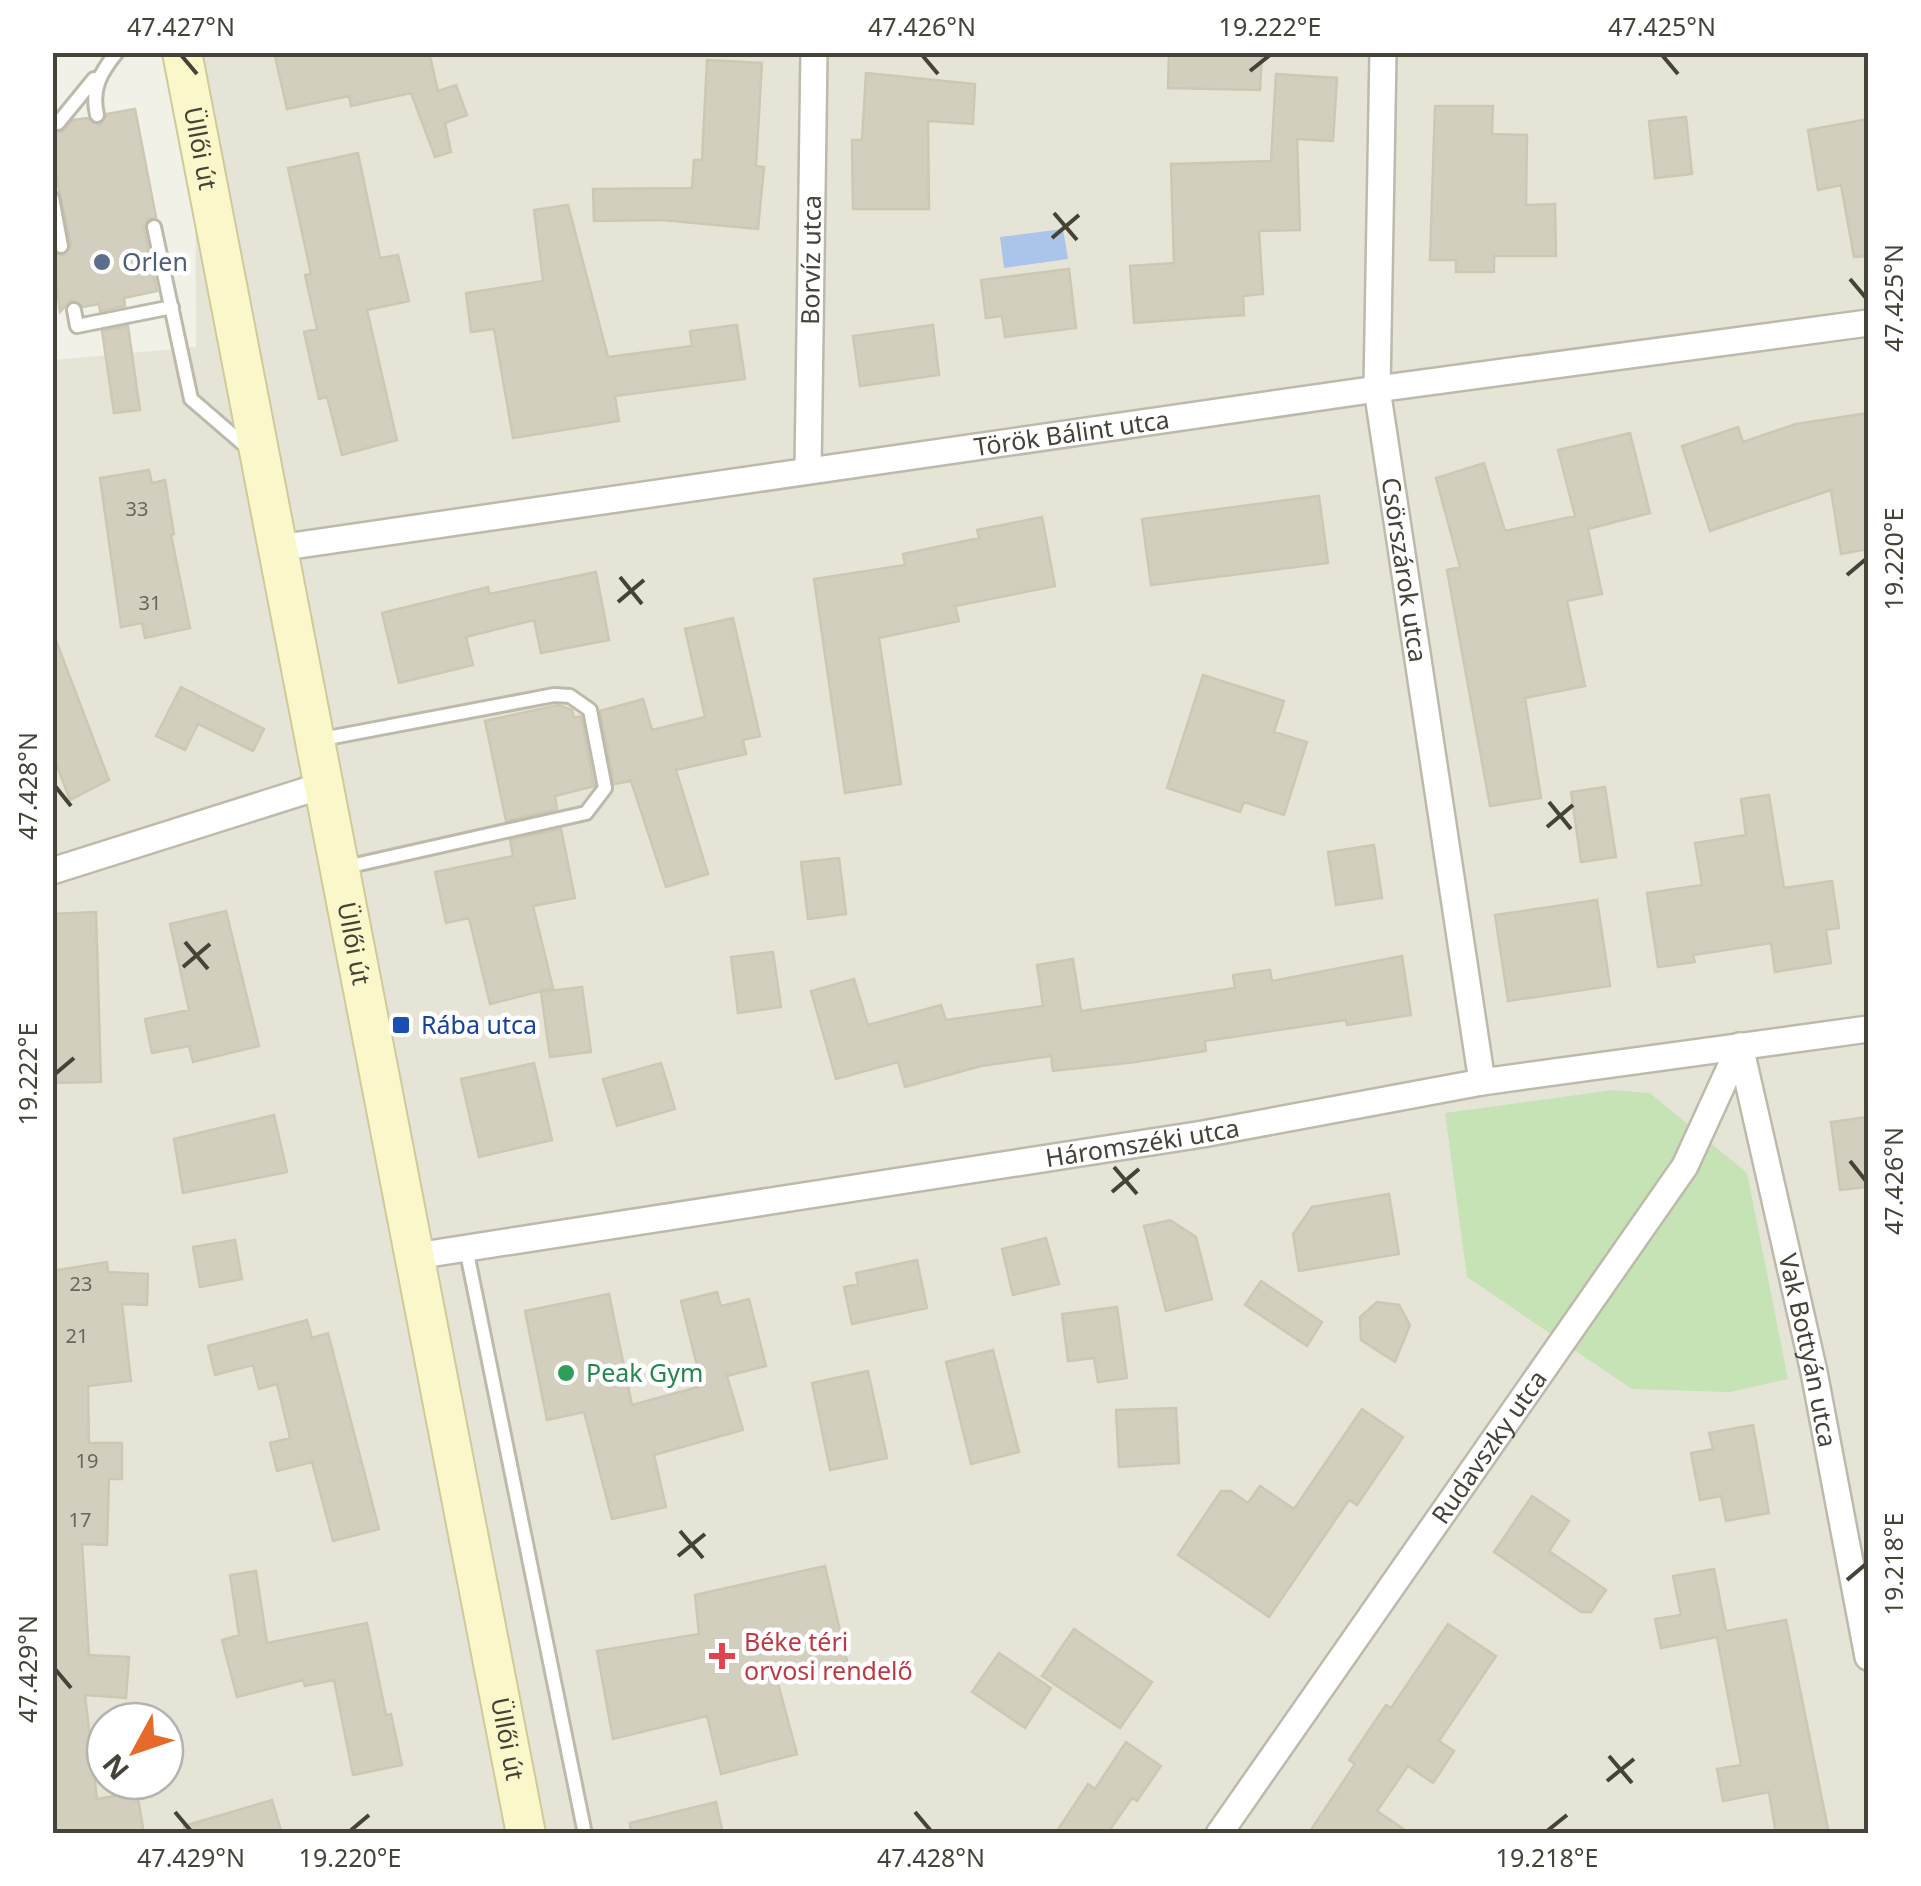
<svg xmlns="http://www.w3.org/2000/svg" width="1921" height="1886" font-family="'Noto Sans',sans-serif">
	<rect width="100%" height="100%" fill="#f2f1e8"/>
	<path fill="#e6e4d7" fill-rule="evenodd" d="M195 53H1868V1833L53 1834V360L196 347ZM105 1721H165V1781H105Z"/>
	<path fill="#c5e3b5" d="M1613 1090 1650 1093 1747 1173 1788 1379 1730 1392 1632 1389 1467 1277 1445 1113Z"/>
	<path fill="#aac4ea" d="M1063 229 1068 259 1004 268 1000 237Z"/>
	<path fill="#d3cfbf" stroke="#cdc8b2" stroke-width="2.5" d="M274 52H429L438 91 456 85 467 115 445 123 451 152 435 157 411 93 351 106 349 96 287 109Z
		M1169 52 1262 55 1260 90 1168 88Z
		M707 60 762 63 756 166 764 167 758 229 662 220 594 221 593 189 692 188 694 160H702Z
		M866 73 975 84 973 124 928 121 929 209H853L852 140H862Z
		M1276 74 1337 78 1333 141 1297 139 1300 230 1259 231 1263 294 1243 296 1244 315 1134 323 1130 266 1174 263 1171 164 1271 161Z
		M1435 106H1493L1492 134 1527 135 1526 205 1555 204 1556 256H1494V272H1456V260H1430Z
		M135 109 156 217 148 219 144 229 157 291 124 298 125 306 100 311 99 304 83 307 71 300 60 312 52 251 64 256 71 245 52 157V131L62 132 73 120 87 118 100 125 107 114Z
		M1686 117 1692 174 1655 178 1649 121Z
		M1868 119V256L1854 257 1841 185 1818 190 1808 130Z
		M358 153 380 258 398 255 409 301 367 310 397 440 342 455 327 397 319 399 304 332 317 329 305 275 311 274 288 168Z
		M568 205 608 357 692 346 690 331 737 325 745 379 615 396 619 421 513 438 494 329 471 332 466 293 543 281 534 210Z
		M1069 269 1076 328 1005 337 1002 316 986 318 981 280Z
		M933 325 939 375 860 386 853 336Z
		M128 326 140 410 114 413 102 331Z
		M1868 413V549L1841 554 1831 490 1710 531 1682 446 1738 427 1743 442 1796 424Z
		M1630 433 1650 513 1588 529 1602 594 1567 601 1585 686 1525 698 1541 798 1490 806 1447 570 1460 567 1436 478 1484 463 1505 531 1575 516 1558 450Z
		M149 470 152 483 165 480 174 534 171 535 190 628 145 638 142 623 121 627 100 478Z
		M1319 496 1328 563 1151 585 1142 519Z
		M1042 517 1055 586 955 606 959 621 879 638 901 784 845 793 814 579 905 565 903 554 979 538 977 530Z
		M596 572 609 640 541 653 534 620 466 637 473 665 399 683 382 613 488 587 489 594Z
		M733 618 760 736 743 740 746 754 676 770 708 874 666 887 631 781 614 784 600 711 643 699 652 730 705 717 685 629Z
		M55 638 109 780 70 800 52 753Z
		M1203 675 1284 701 1274 732 1307 742 1284 815 1244 802 1240 812 1167 788Z
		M181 687 264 729 253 751 198 724 185 750 156 736Z
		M558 705 572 710 574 718 581 716 594 786 555 796 557 809 506 821 485 721Z
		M1605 787 1616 857 1581 862 1571 792Z
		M1769 795 1784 888 1832 881 1839 928 1826 930 1831 963 1775 972 1771 943 1693 955 1695 962 1658 967 1647 893 1702 885 1695 843 1746 835 1741 799Z
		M561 829 575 898 533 906 553 988 490 1004 469 918 446 923 435 872 513 856 510 840Z
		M1374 845 1382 898 1336 905 1328 852Z
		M839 858 846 914 808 919 801 862Z
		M1597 900 1610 986 1508 1001 1495 915Z
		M226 911 259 1046 193 1062 189 1046 152 1053 145 1019 189 1010 170 924Z
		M96 912 101 1082 52 1083V914Z
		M773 952 781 1007 738 1013 731 957Z
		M1402 956 1411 1015 1347 1025 1346 1020 1205 1041 1206 1051 1136 1062 1053 1071 1051 1056 981 1066 905 1087 898 1062 836 1079 811 991 854 979 868 1025 941 1005 946 1020 1043 1006 1037 965 1073 959 1081 1011 1235 988 1233 975 1270 970 1272 981Z
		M582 987 591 1052 550 1057 541 992Z
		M534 1063 552 1140 479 1157 461 1079Z
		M661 1063 675 1109 617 1126 603 1079Z
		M274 1115 287 1172 183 1193 174 1139Z
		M1868 1117V1187L1840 1190 1831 1122Z
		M1389 1194 1399 1254 1299 1271 1293 1234 1312 1207Z
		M1170 1220 1196 1237 1212 1299 1166 1311 1144 1226Z
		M1046 1238 1059 1284 1013 1295 1002 1249Z
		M235 1240 242 1279 200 1287 193 1247Z
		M917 1260 927 1308 852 1324 844 1287 858 1284 856 1273Z
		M107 1262 108 1272 148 1274 147 1305 122 1304 131 1381 88 1386 89 1443H122V1479H109L107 1545 82 1544 89 1655 129 1657 126 1698 85 1695 97 1799 137 1792 144 1834H52V1271Z
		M1261 1281 1322 1322 1307 1346 1245 1305Z
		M717 1292 721 1306 749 1299 766 1366 727 1376 743 1430 654 1455 666 1507 612 1519 584 1412 547 1420 525 1311 609 1294 632 1405 702 1386 681 1301Z
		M1377 1302 1399 1305 1410 1325 1395 1362 1361 1340 1360 1317Z
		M1117 1307 1127 1378 1098 1382 1094 1358 1068 1361 1062 1314Z
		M307 1320 312 1338 328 1333 379 1529 333 1541 312 1462 277 1471 270 1443 290 1438 277 1384 259 1389 253 1365 215 1375 208 1346Z
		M993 1350 1019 1452 971 1464 946 1362Z
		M868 1371 887 1458 830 1470 812 1383Z
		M1176 1408 1179 1463 1119 1467 1116 1410Z
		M1362 1409 1403 1437 1357 1505 1349 1500 1269 1617 1178 1555 1221 1491H1231L1248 1503 1260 1486 1294 1509Z
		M1753 1425 1769 1513 1726 1521 1721 1496 1700 1500 1691 1453 1713 1449 1709 1433Z
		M1532 1496 1569 1521 1549 1551 1606 1590 1591 1612H1581L1494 1552Z
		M825 1566 847 1661 776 1676 797 1754 721 1774 707 1716 613 1739 597 1651 699 1634 695 1595Z
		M1714 1569 1726 1631 1786 1620 1829 1834H1776L1769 1792 1723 1801 1717 1769 1741 1765 1717 1637 1661 1648 1655 1619 1681 1615 1673 1576Z
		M256 1571 267 1643 367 1623 386 1715 391 1714 402 1765 353 1775 334 1680 305 1686 303 1680 237 1697 222 1640 239 1635 230 1575Z
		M1448 1624 1496 1656 1439 1741 1454 1751 1433 1783 1408 1766 1377 1811 1411 1834H1308L1355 1764 1349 1760 1386 1705 1391 1708Z
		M1074 1629 1152 1682 1120 1728 1042 1676Z
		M999 1653 1051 1688 1025 1728 972 1692Z
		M1126 1742 1161 1766 1137 1801 1132 1798 1107 1834H1055L1088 1784 1095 1789Z
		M272 1800 282 1834H185L184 1826Z
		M716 1802 723 1834H631L630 1823Z"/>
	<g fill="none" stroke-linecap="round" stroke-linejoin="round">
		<defs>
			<path id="lane" d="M97 115C91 89 100 73 117 52
				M58 123 94 79
				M52 198 61 246
				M154 227 191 399 249 449
				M74 310 77 326 172 307
				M317 740 554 695 570 696 590 710 605 788 586 813 346 867
				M466 1248 585 1834"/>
			<g id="street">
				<path id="s1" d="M1383 52 1377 389 1482 1082"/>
				<path id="s2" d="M808 470 814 52"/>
				<path id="s3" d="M278 548 1377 389 1868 323"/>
				<path d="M52 871 321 786"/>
				<path id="s4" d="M1740 1046 1814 1372 1868 1657"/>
				<path id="s5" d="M416 1256 1203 1134 1482 1082 1868 1029"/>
				<path id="s6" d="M1219 1834 1685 1166 1740 1046"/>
			</g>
			<g id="secondary">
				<path id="s7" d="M182 52 526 1834"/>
			</g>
		</defs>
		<use href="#lane" stroke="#bdbaac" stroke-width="18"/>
		<use href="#street" stroke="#bdbaac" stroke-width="30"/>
		<use href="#secondary" stroke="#ceca9c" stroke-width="42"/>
		<use href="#lane" stroke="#fff" stroke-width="12"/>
		<use href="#street" stroke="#fff" stroke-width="25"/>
		<use href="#secondary" stroke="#faf7cb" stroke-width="38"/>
	</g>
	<path fill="none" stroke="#454237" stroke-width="4" d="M181 55 197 74M922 55 938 74M1662 55 1678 74M1250 71 1270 55M1054 213 1077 240M1052 238 1079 215M1850 279 1866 298M1847 575 1866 559M620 577 642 604M618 602 644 580M55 786 71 806M1549 802 1571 829M1547 827 1573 805M185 942 208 969M183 967 210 944M55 1074 74 1058M1850 1161 1866 1181M1114 1167 1137 1194M1112 1192 1139 1169M680 1531 703 1558M678 1556 705 1534M1847 1580 1866 1564M55 1669 71 1688M1609 1756 1632 1783M1607 1781 1634 1759M175 1812 191 1831M915 1812 931 1831M350 1831 369 1815M1547 1831 1567 1815"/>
	<circle fill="#5c6f8a" stroke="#fff" stroke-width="4" cx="102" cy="262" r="10"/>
	<rect fill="#1a4fb4" stroke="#fff" stroke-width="4" x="391" y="1015" width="20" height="20" rx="5"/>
	<circle fill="#2e9e5b" stroke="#fff" stroke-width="4" cx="566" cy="1373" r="10"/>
	<path fill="#e0444e" stroke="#fff" stroke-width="4" d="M717 1641h10v10h10v10h-10v10h-10v-10h-10v-10h10z"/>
	<g text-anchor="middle" stroke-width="9" stroke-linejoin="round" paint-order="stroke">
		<g font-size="20" fill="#686559">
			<text x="137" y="516">33</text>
			<text x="150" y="610">31</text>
			<text x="81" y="1291">23</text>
			<text x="77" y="1343">21</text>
			<text x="87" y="1468">19</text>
			<text x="80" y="1527">17</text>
		</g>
		<g font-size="25" fill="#454237" stroke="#fff">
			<text dy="9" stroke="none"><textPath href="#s7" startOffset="98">Üllői út</textPath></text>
			<text dy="9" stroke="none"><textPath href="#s2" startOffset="210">Borvíz utca</textPath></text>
			<text dy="9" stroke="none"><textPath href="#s3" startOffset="802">Török Bálint utca</textPath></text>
			<text dy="9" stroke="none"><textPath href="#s1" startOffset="520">Csörszárok utca</textPath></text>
			<text dy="9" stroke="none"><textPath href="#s7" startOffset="908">Üllői út</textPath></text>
			<text dy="9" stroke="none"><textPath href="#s5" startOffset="735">Háromszéki utca</textPath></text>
			<text dy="9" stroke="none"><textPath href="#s4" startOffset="312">Vak Bottyán utca</textPath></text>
			<text dy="9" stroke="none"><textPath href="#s6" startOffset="472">Rudavszky utca</textPath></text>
			<text dy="9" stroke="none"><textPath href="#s7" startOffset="1718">Üllői út</textPath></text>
		</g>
		<g font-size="25" fill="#4e5e75" stroke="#fff" text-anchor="start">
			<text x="122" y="271">Orlen</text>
		</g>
		<g font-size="25" fill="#164399" stroke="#fff" text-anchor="start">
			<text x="421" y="1034">Rába utca</text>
		</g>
		<g font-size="25" fill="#27864d" stroke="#fff" text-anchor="start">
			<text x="586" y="1382">Peak Gym</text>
		</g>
		<g font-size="25" fill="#be3a42" stroke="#fff" text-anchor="start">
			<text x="744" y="1651">Béke téri<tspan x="744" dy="29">orvosi rendelő</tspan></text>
		</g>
	</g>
	<rect width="1921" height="1886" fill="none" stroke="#ffffff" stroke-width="110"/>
	<g transform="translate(135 1751) rotate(230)"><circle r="48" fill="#ffffff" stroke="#b5b3af" stroke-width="2.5"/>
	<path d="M0-8L18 38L0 25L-18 38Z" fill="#e66b2b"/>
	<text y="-15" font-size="28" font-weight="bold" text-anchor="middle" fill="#454237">N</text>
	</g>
	<rect x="55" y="55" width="1811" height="1776" fill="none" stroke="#454237" stroke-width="4"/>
	<g font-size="25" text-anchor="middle" fill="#454237">
		<text x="181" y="36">47.427°N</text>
		<text x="922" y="36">47.426°N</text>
		<text x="1270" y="36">19.222°E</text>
		<text x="1662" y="36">47.425°N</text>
		<text transform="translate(1894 298) rotate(-90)" y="9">47.425°N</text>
		<text transform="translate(1894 559) rotate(-90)" y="9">19.220°E</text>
		<text transform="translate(28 786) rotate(-90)" y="9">47.428°N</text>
		<text transform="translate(28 1074) rotate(-90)" y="9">19.222°E</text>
		<text transform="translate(1894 1181) rotate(-90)" y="9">47.426°N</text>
		<text transform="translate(1894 1564) rotate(-90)" y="9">19.218°E</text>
		<text transform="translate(28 1669) rotate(-90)" y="9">47.429°N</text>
		<text x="191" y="1867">47.429°N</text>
		<text x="350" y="1867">19.220°E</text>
		<text x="931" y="1867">47.428°N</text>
		<text x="1547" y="1867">19.218°E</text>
	</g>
</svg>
